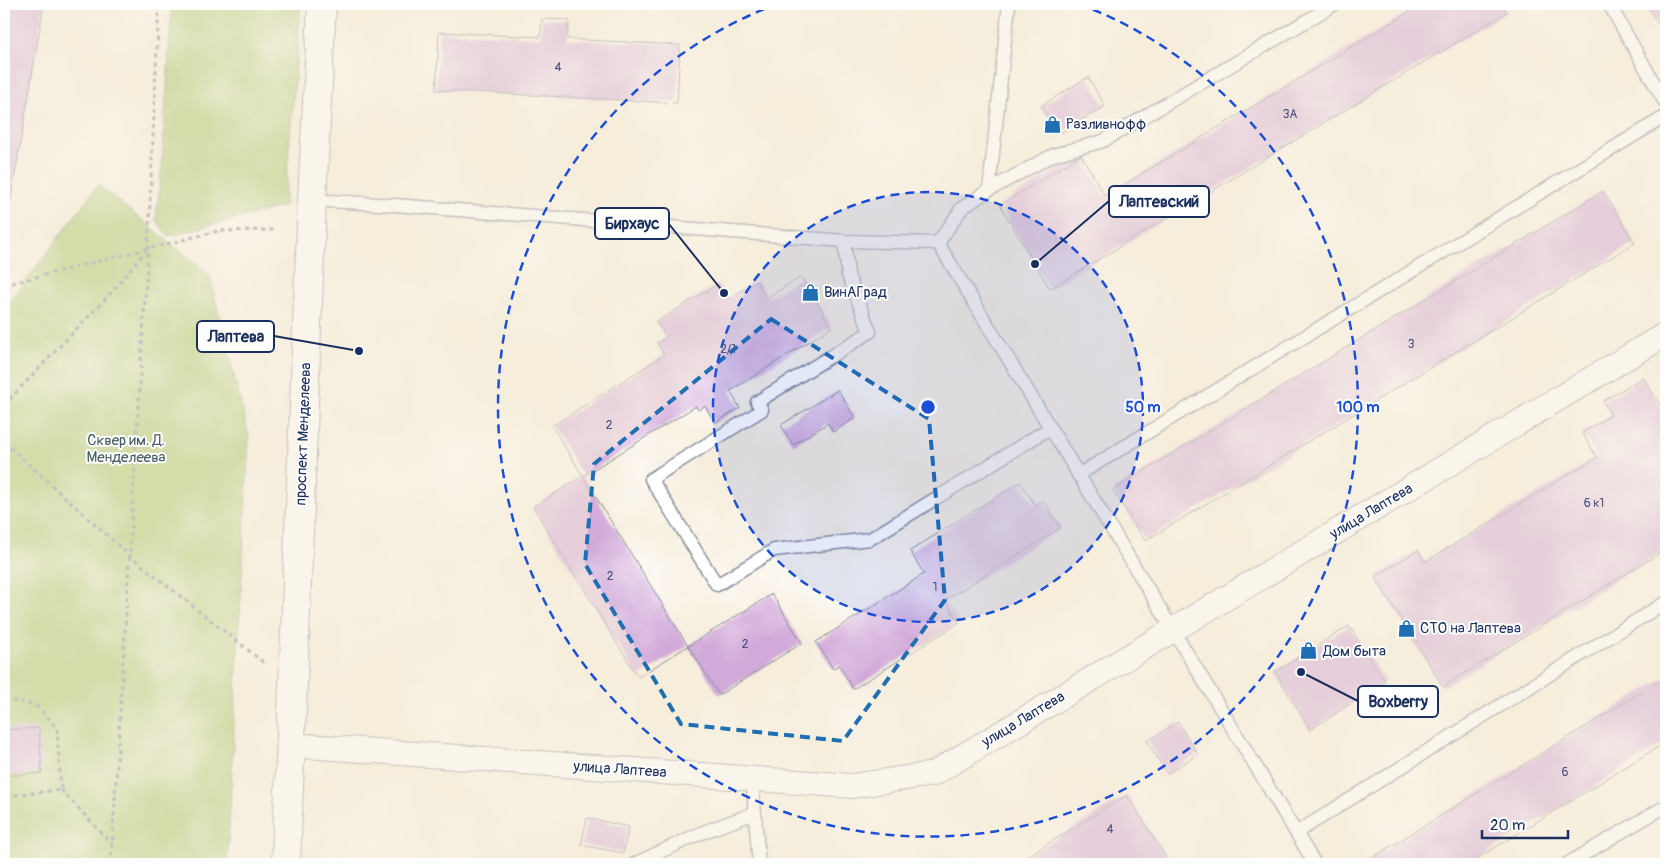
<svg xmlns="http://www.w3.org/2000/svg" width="1670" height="868" font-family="Pangolin,sans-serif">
	<rect width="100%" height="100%" fill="#fff"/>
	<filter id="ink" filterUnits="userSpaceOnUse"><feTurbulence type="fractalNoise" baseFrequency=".02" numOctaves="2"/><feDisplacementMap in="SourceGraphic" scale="10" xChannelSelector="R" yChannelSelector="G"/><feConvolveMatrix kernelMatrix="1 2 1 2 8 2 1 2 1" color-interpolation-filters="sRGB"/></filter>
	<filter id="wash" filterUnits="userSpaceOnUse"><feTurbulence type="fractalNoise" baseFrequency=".0096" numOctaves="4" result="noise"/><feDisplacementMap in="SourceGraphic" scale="20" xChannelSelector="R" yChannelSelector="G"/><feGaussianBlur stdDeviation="1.12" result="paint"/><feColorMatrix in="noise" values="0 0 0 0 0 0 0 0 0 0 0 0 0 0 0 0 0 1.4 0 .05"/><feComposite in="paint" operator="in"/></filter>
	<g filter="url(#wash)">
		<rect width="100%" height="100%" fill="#f6eddb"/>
		<path fill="#abc970" stroke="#637c67" d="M172 4H301L284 206 168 236 156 220 162 165Z
			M98 185 209 274 249 437 227 864H4V310Z"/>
		<g id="blocks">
			<path fill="#d2aad9" d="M4 4H44L5 233 4 232Z
				M1422 4H1502L1507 12 1050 289 1000 205 1081 155 1105 196Z
				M1646 4H1666V37Z
				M542 19 569 20 567 39 680 45 677 103 436 90 439 32 540 37Z
				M1088 77 1105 106 1059 134 1041 106Z
				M1603 191 1635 243 1145 541 1113 490Z
				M801 277 832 327 730 391 740 408 715 423 705 406 698 410 696 406 583 476 552 426 664 355 657 343 666 337 656 322 718 284 728 299 757 281 767 298Z
				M1643 377 1666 415V549L1443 687 1375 577 1418 550 1425 562 1597 457 1582 433 1611 415 1603 401Z
				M838 390 855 418 833 432 828 423 793 445 781 425Z
				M583 476 688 646 638 677 533 507Z
				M1020 482 1035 505 1043 500 1061 528 945 600 959 623 853 689 839 665 833 669 816 642 924 574 910 551Z
				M772 594 802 643 719 695 688 646Z
				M1349 626 1385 682 1310 730 1275 672Z
				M1666 677V742L1496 847 1468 864H1362Z
				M1178 722 1198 754 1167 774 1147 741Z
				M39 728 42 773 4 776V730Z
				M1127 795 1170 864H1015Z
				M587 818 629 827 623 853 581 845Z"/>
		</g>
	</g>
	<g filter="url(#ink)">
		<use href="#blocks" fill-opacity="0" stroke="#888e9c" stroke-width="1"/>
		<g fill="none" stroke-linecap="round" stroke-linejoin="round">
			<defs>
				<path id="lane" d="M1609 4 1666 104
					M989 190 1009 4
					M312 200 395 205 844 241 938 243
					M844 241 848 275 870 332 757 402 762 410 651 479 717 585 774 550 870 539 1050 428
					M938 243 1315 864
					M938 243 962 208 989 190 1053 155 1103 141 1335 4
					M1078 475 1666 116
					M752 778 759 864
					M1296 833 1666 602
					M634 864 701 833 755 813
					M1567 864 1666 806"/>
				<path id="street" d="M292 745 852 786 933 774 1666 334"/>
				<path id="secondary" d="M286 864 312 200 322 4"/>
			</defs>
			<use href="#lane" stroke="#888e9c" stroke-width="15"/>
			<use href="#street" stroke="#888e9c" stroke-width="26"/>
			<use href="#secondary" stroke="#888e9c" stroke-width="30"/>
			<path stroke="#888e9c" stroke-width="3" stroke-dasharray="4 4" stroke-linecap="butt" d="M4 285 218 231 274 230
				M4 405 110 294 148 248
				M4 442 129 555 263 662H266
				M4 703 14 701 28 703 39 708 57 728 61 790 4 796
				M61 790 112 844
				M111 864 148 248 159 4"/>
			<use href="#lane" stroke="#fff" stroke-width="12"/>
			<use href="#street" stroke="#fff" stroke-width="24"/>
			<use href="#secondary" stroke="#fff" stroke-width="28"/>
		</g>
	</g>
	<path d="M0 0H1670V868H0ZM771 319 929 419 945 600 843 741 681 724 585 564 594 464Z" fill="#f6eddb" fill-opacity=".55" fill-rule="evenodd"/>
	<path fill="none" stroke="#1f6fb2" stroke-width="4" stroke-dasharray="10 6" stroke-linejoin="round" d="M771 319 929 419 945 600 843 741 681 724 585 564 594 464Z"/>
	<circle cx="928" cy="407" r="215" fill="#1d4ed8" fill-opacity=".12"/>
	<g fill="none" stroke="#1d4ed8" stroke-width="2.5" stroke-dasharray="9 6">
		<circle cx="928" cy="407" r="215"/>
		<path d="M1079 4A430 430 0 1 1 777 4"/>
	</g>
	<defs>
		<symbol id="shop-bare" viewBox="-9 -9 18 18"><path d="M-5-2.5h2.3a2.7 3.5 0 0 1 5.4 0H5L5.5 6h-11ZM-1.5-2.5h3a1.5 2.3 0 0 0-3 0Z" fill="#1f6fb2" stroke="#fff" stroke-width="2.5" paint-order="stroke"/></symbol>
	</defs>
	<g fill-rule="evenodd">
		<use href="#shop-bare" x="1040" y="112" width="25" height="25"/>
		<use href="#shop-bare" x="798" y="280" width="25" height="25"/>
		<use href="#shop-bare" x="1394" y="616" width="25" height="25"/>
		<use href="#shop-bare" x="1296" y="638" width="25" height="25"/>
	</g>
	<g text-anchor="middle" stroke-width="4" stroke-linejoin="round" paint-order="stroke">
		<g font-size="12" fill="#494e7d">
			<text x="558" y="71">4</text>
			<text x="1290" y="118">3А</text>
			<text x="1411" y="348">3</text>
			<text x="728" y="353">2/1</text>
			<text x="609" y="429">2</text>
			<text x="1594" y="507">6 к1</text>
			<text x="610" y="580">2</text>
			<text x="935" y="591">1</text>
			<text x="745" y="648">2</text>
			<text x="1565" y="776">6</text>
			<text x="1110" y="833">4</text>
		</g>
		<g font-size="15" fill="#1b2f5e" stroke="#fff" text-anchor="start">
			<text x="1066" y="129">Разливнофф</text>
			<text x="824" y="297">ВинАГрад</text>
			<text x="1420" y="633">СТО на Лаптева</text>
			<text x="1323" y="656">Дом быта</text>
		</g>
		<g font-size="15" fill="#1b2f5e" stroke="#fff">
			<text transform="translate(303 434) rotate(-88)" y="5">проспект Менделеева</text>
			<text transform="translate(1371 511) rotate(-31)" y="5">улица Лаптева</text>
			<text transform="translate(1023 719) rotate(-31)" y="5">улица Лаптева</text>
			<text transform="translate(620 769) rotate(4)" y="5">улица Лаптева</text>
		</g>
		<g font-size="15" fill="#465d63" stroke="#fff">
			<text x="126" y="445">Сквер им. Д.<tspan x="126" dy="17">Менделеева</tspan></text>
		</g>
	</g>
	<circle cx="928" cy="407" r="8" fill="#1d4ed8" stroke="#fff" stroke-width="2.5"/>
	<g font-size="15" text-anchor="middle" font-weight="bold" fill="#1d4ed8" stroke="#fff" stroke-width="4" stroke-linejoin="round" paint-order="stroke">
		<text x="1143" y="412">50 m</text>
		<text x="1358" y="412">100 m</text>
	</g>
	<path fill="none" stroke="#1b2f5e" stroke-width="2" d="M1035 264L1109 201M724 293L669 224M359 351L274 336M1301 672L1358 701"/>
	<g fill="#1b2f5e" stroke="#fff" stroke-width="2">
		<circle cx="1035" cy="264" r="5"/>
		<circle cx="724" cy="293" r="5"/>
		<circle cx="359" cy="351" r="5"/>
		<circle cx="1301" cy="672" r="5"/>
	</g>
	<g fill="#fff" stroke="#1b2f5e" stroke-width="2">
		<rect x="1109" y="186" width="100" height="31" rx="5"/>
		<rect x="595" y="208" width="74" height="31" rx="5"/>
		<rect x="197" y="321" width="77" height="31" rx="5"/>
		<rect x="1358" y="686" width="80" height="31" rx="5"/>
	</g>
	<g font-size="16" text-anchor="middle" font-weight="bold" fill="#1b2f5e">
		<text x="1159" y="207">Лаптевский</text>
		<text x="632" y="229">Бирхаус</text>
		<text x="236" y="342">Лаптева</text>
		<text x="1398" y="707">Boxberry</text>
	</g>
	<rect width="1670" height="868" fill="none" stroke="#fff" stroke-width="20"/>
	<path d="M1482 830v8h86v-8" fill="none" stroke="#1b2f5e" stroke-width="2.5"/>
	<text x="1490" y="830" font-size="15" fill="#1b2f5e" stroke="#ffffff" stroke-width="4" paint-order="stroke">20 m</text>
</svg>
